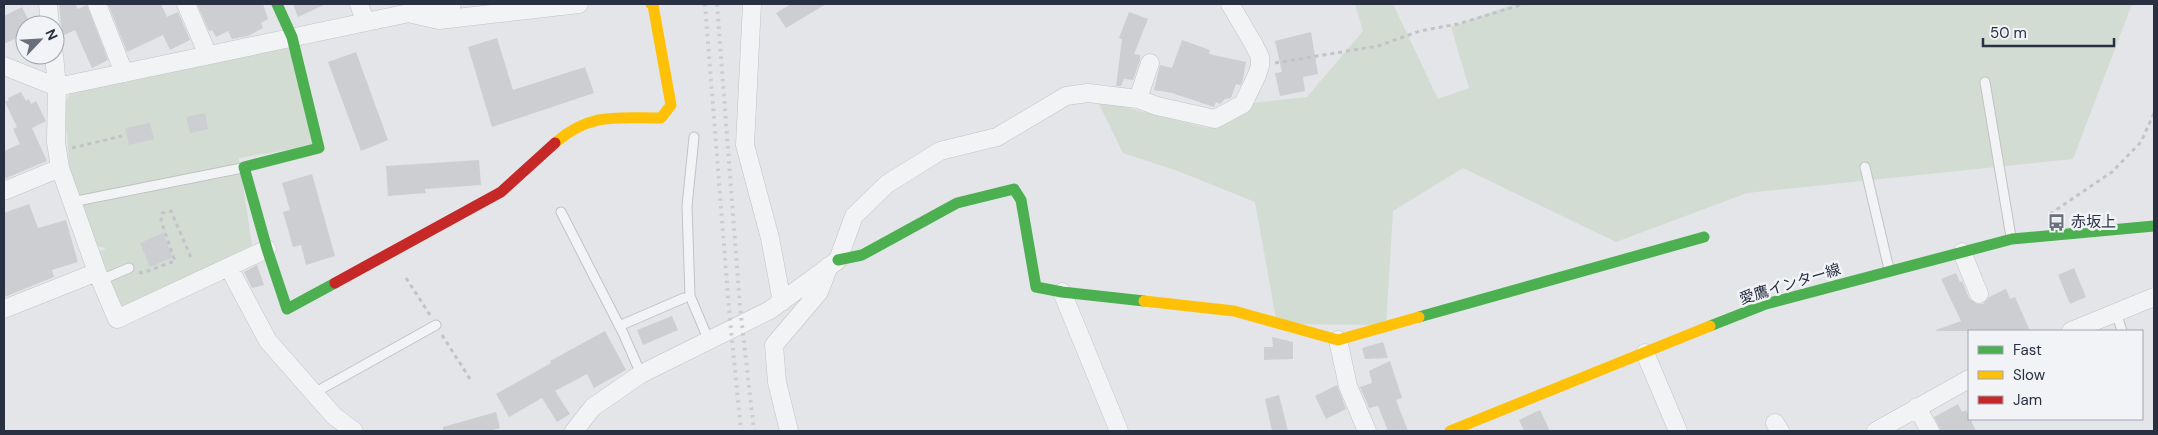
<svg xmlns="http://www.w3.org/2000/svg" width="2158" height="435" font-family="'DM Sans','Noto Sans JP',sans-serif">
	<rect width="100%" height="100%" fill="#e3e5e8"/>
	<path fill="#d2dcd3" d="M1355 4H1393L1438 99 1469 88 1451 27 1514 4H2132L2073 159 1747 193 1616 242 1463 168 1393 211 1386 325 1277 324 1255 202 1178 171 1123 153 1097 100 1207 128 1252 103 1307 97 1363 31Z
		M292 37 319 145 239 158 252 245 121 311 99 251 106 249 96 245 70 177 67 133 61 114 73 86Z"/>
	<path fill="#cdced2" d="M59 4H75L78 9 87 5 108 60 92 68 75 30 62 36Z
		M108 4H161L167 17 178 12 190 40 170 50 163 35 127 52Z
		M197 4H263L268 19 261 23 263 28 248 36 232 39 228 31 216 37 212 30 209 31Z
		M293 4H326L298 17Z
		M791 4H826L786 28 776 13Z
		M22 7 31 25H25V34L4 44V16Z
		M1129 12 1148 19 1134 54 1140 55V60L1133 80 1124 79 1121 86H1116L1122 39 1119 38Z
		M1311 32 1318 74 1303 77 1305 91 1280 96 1275 73 1282 72 1275 41Z
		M497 38 513 90 585 67 594 93 492 127 468 47Z
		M1182 40 1210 50 1209 54 1246 62 1243 79 1241 85 1236 84 1231 98 1225 99 1220 104 1216 102 1214 107 1172 93 1154 90 1160 65 1172 68Z
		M356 52 388 140 361 151 328 62Z
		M21 92 26 101 29 99 31 104 36 101 46 121 32 128 47 161 4 179V151L20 144 13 129 17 127 5 102 9 100 8 98Z
		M205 113 208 129 190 133 186 117Z
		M150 123 154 139 129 145 125 128Z
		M479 160 481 185 425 189 426 193 388 196 386 166Z
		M312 174 335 256 306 265 301 245 293 247 283 212 290 210 282 183Z
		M29 204 38 228 66 220 78 262 52 270 54 277 4 297V213Z
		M163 233 173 257 150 267 140 243Z
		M257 265 264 285 252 288 244 272Z
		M2074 268 2086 297 2070 304 2058 275Z
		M1956 273 1960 282 1962 281 1969 298 1977 304H1983L1989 297 2006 289 2010 299 2015 297 2030 331H1937L1936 330 1961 321 1941 279Z
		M672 316 678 330 643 345 637 330Z
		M605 331 626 370 594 388 587 374 555 391 570 414 557 422 542 398 509 417 496 394 551 363 550 361Z
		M1272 337 1293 342V359L1264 360V347H1273Z
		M1383 342 1388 358 1365 359 1362 348Z
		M1390 361 1402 398 1396 400 1408 431H1388L1378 406 1369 408 1360 387 1372 383 1369 371Z
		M1337 385 1346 409 1326 419 1315 396Z
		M1279 395 1288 431H1272L1265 399Z
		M1958 404 1962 412 1966 410 1976 431H1941L1934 417Z
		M1540 410 1550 431H1524L1519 420Z
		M496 412 500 428 489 431H443V427Z"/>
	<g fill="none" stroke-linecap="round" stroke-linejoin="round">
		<defs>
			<path id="lane" d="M1985 82 2011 237
				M694 137 687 206 690 296 709 341
				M1865 167 1889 269
				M72 202 242 168
				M561 212 623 333 641 374
				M101 280 129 268
				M2116 312 2122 331
				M619 326 684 298
				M314 393 436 325"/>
			<path id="street" d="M48 4 50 25
				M97 4 124 73
				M186 4 208 55
				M359 4 365 21
				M752 4 745 145 770 238 782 302
				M412 14 439 20 579 4
				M54 55 57 87 56 142 60 168 97 272 117 319 267 249
				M4 66 57 87 452 4
				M1138 99 1150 63
				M4 191 60 168
				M1962 252 1979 294
				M229 268 268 341 334 416 354 431
				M1062 292 1119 431
				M4 309 97 272
				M2071 331 2154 297
				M1338 340 1348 386 1367 431
				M1645 353 1678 431
				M1917 407 1930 431
				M1775 423 1780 431
				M574 431 593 407 641 374 770 310 838 260 854 216 887 184 940 151 997 137 1066 96 1088 93 1138 99 1157 106 1215 119 1243 104 1257 75 1260 66V57L1253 43 1230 4
				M789 431 777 382 774 345 819 292 829 266
				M1876 431 1969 379"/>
		</defs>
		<use href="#lane" stroke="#c1c3c6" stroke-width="11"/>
		<use href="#street" stroke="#c1c3c6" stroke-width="19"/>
		<path stroke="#c2c3c8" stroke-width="3" stroke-dasharray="4 4" stroke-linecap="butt" d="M1275 63 1378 46 1420 31 1458 24 1524 4
			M72 148 122 136
			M2050 214 2112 172 2141 142 2154 113
			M139 272 142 273 175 261 161 221 162 213 171 211 192 260
			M406 278 430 315
			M442 335 470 379"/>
		<use href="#lane" stroke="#f2f3f5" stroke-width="9"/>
		<use href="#street" stroke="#f2f3f5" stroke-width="18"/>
		<path stroke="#4caf50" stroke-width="11" d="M277 4 292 37 319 148 244 167 267 249 287 309 335 283
			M838 260 862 255 957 203 1014 189 1021 200 1036 287 1062 292 1144 301
			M1419 317 1704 237
			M1710 326 1766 304 2012 239 2154 226"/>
		<path stroke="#ffc107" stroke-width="11" d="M555 143C590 112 618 118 661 118L671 105 653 5 651 4
			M1144 301 1234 311 1338 340 1419 317
			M1450 431 1710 326"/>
		<path stroke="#c62828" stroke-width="11" d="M335 283 501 192 555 143"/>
		<path stroke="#cbcdd0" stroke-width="4" stroke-dasharray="2.5 5" stroke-linecap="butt" d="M705 4 729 309 741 431
			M717 4 740 307 754 431"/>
	</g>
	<defs>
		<symbol id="bus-bare" viewBox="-9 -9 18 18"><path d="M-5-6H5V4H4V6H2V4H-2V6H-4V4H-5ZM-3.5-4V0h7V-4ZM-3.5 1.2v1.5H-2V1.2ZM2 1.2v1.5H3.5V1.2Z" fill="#6a6f7c" stroke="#f1f3f7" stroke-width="2.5" paint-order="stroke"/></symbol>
	</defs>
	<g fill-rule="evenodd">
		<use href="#bus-bare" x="2044" y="210" width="25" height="25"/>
	</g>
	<g text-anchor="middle" stroke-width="5" stroke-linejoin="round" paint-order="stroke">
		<g font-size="15" fill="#293042" stroke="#f1f3f7" text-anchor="start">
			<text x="2071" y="227">赤坂上</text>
		</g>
		<g font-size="15" fill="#293042" stroke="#f1f3f7">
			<text transform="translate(1790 284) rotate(-17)" y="5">愛鷹インター線</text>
		</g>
	</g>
	<rect width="2158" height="435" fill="none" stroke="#293042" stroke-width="10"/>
	<rect x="1968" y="330" width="175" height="90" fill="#f1f3f7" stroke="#a1a5af"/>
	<rect x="1978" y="346" width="25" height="8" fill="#4caf50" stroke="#a1a5af"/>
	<text x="2013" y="355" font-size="15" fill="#293042">Fast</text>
	<rect x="1978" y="371" width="25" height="8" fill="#ffc107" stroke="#a1a5af"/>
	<text x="2013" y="380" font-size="15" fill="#293042">Slow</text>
	<rect x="1978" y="396" width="25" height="8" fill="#c62828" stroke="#a1a5af"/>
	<text x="2013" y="405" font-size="15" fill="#293042">Jam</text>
	<g transform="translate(40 40) rotate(65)"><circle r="24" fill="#f1f3f7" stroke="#a1a5af"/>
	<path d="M0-4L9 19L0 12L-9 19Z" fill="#6a6f7c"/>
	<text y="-8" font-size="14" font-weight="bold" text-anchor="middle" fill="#293042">N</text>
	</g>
	<path d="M1983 38v8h131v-8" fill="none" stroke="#293042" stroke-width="2.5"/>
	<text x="1990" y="38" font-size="15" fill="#293042" stroke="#f1f3f7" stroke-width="4" paint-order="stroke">50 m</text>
</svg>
